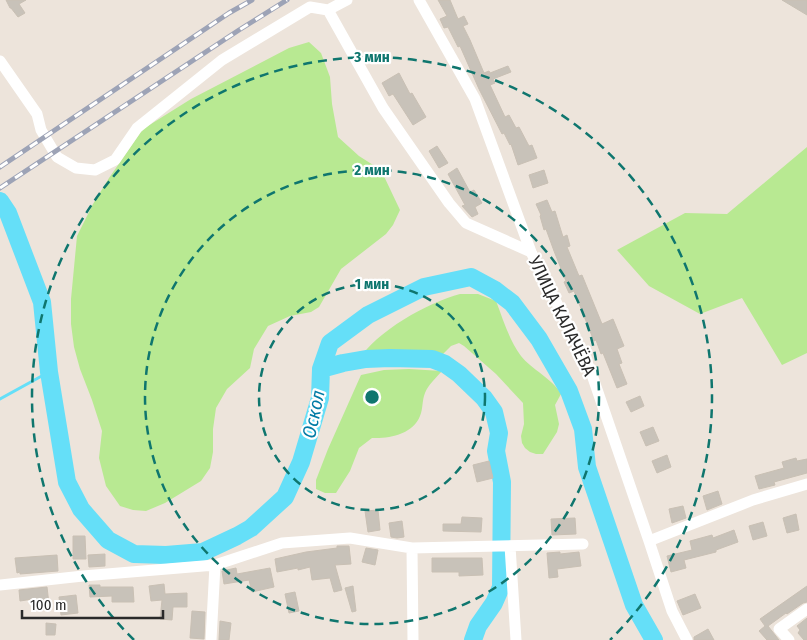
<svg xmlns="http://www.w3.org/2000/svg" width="807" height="640" font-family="'Fira Sans Condensed',sans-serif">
	<rect width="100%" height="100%" fill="#ede4db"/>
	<path fill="#b8e992" d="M309 42 321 53 330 77 332 104 338 137 359 156 381 170 400 210 393 225 386 234 341 269 319 307 311 312 290 316 268 326 254 349 250 368 227 389 216 408 213 429V452L210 468 201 481 165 503 146 511 133 510 120 506 106 486 99 458 102 431 92 400 80 369 74 347 71 324V299L77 236 93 204 109 178 143 129 191 99 289 48Z
		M807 147V353L782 365 742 298 700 314 649 286 617 250 685 213 727 214Z
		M460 294H478L496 301C503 319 509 340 521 356 532 370 552 378 561 394L555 405 559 424 557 432 543 454H536L530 452 525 448 522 443 521 436 524 424 523 403 496 374 464 346 459 343 451 346 441 356C411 354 389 355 359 360 375 332 429 302 460 294Z
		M409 369 442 371C437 377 428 385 425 393 422 400 423 409 420 416 413 434 389 439 372 438L359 448 350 471 336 493H325L316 489V480L328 449 361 375 384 370Z"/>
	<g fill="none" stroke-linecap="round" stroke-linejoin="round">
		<path stroke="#65dff8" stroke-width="3" d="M0 399 49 372"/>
		<path stroke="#65dff8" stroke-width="18" d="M0 201 8 213 42 302 49 372 67 482 81 509 108 540 134 554 166 555 203 552 237 536 251 528 285 497 301 462 320 398 321 369 330 343 368 315 424 287 471 277 495 290 512 303 539 339 569 391 583 429 587 467 634 605 654 640
			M321 369 343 363 366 359 390 358 432 359 445 364 459 374 484 398 494 412 499 433 496 451 502 482 501 587 494 603 478 626 473 640"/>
	</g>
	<path fill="#c8c2b9" stroke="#c9c0b4" d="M6 0H26L19 4 25 13 18 17 11 8H10Z
		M438 0H450L458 19 464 16 468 24 463 26 470 40 484 73 489 71 490 73 508 66 511 72 493 79 495 83 490 85 505 117 509 115 516 128 519 127 529 146 532 145 537 158 518 165 511 144 510 145 504 133 502 134 479 89 460 46 458 47 448 27 444 28 440 19 447 16Z
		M782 0H807V15Z
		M399 73 410 94 412 93 426 117 413 125 393 94 389 96 382 83Z
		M437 146 448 163 439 168 429 151Z
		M457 168 470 192 474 190 482 203 475 207 478 214 472 217 462 206 465 205 448 174Z
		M544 170 548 183 533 188 529 175Z
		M547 200 552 212 555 211 563 237 567 235 570 246 567 247 579 276 582 275 602 324 613 319 624 346 617 349 622 363 619 364 627 384 617 388 603 353 601 354 596 340 594 341 574 291 569 293 564 282 566 281 554 251 546 229 544 230 540 216 541 215 536 204Z
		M640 396 644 406 631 412 626 402Z
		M653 427 659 441 646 446 640 432Z
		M667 455 671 467 657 473 652 461Z
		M796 458 797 461 807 459V473L774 482 775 485 759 489 755 476 784 468 782 462Z
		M489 461 493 478 477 482 473 465Z
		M718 491 722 504 707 510 703 496Z
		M683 506 686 518 672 523 669 509Z
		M378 510 380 530 368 532 365 511Z
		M796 514 799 530 787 533 783 518Z
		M462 517 482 518 481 532 443 531V524H461Z
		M575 518 576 534 552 535 551 519Z
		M402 521 404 537 397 538 391 537 389 523Z
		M763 522 767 536 753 540 749 526Z
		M734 530 738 542 716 550V552L684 560 686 568 671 572 667 556 692 550 690 541 712 535 713 538Z
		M73 536H85L86 559H73Z
		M337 546H349L351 564 335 565 342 590 334 592 330 578 312 580 310 567 298 570V568L277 572 275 559 306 552 337 548Z
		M366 548 378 550 375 565 362 562Z
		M560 552V554L579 552 581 566 557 569 558 577 549 578 547 553Z
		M105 554V566L89 567 88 555Z
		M57 555 58 571 20 574V572L17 573 15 558Z
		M432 558H482L483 575 459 576V572H432Z
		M236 568 237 574 270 568 274 587 252 592 249 580 224 584 222 571Z
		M164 584 165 594 187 593V607H173L172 620 160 619 162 600 151 601 149 586Z
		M89 585H100V587H133L134 602H112V596L90 597Z
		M353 586 356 611 352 612 345 588Z
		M807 586V602L803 603 787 614 786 613 768 626 779 640H767L759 631 765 626 760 619Z
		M47 587 49 604 33 606V599L20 601 19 590Z
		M295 592 299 611 289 613 285 594Z
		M695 594 701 608 683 615 677 601Z
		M76 595 78 613 61 615 59 597Z
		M192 611 205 612 204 639 190 638Z
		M807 618V640H804L798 633 800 630 797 626Z
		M220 621 231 623 229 640H219Z
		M46 623 56 624 55 635H46Z
		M708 629 714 640H694V637Z"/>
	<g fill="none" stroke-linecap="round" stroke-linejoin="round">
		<path stroke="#fff" stroke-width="11" d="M419 0 475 99 531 252 590 369 649 541 672 611 687 640
			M328 10 383 108 449 203 466 223 531 252
			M0 61 37 114 41 130 57 157 76 168 95 170 115 160 137 128 222 60 310 7 328 10 347 0
			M649 541 753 500 807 484
			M510 546 516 640
			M412 548 413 640
			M0 585 83 576 215 565 282 543 350 538 412 548 583 544
			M211 640 215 565
			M789 640 779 629 807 609"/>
		<defs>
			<path id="rail" d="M0 167 229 13 252 0
				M0 188 239 30 287 0"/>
		</defs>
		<use href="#rail" stroke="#9da3b6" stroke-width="5"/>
		<use href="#rail" stroke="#fff" stroke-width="3" stroke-dasharray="9" stroke-linecap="butt"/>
	</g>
	<g fill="none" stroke="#0f766e" stroke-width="2.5" stroke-dasharray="9 6">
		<circle cx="372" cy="397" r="113"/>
		<circle cx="372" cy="397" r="227"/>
		<path d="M134 640A340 340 0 1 1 610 640"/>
	</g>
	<g text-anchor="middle" stroke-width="4.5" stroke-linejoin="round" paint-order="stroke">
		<g font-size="18" fill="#2a2a2a" stroke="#fff">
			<text transform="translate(562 316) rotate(64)" y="6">УЛИЦА КАЛАЧЁВА</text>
		</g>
		<g font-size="19" font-style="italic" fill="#027ca6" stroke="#fff">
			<text transform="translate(313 414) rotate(-78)" y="7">Оскол</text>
		</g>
	</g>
	<circle cx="372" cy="397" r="8" fill="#0f766e" stroke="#fff" stroke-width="2.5"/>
	<g font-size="15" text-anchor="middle" font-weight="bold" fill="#0f766e" stroke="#fff" stroke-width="4.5" stroke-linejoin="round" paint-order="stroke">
		<text x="372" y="62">3 мин</text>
		<text x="372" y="175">2 мин</text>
		<text x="372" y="289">1 мин</text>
	</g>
	<path d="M22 610v8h141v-8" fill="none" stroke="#2a2a2a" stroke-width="2.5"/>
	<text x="30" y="610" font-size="15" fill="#2a2a2a" stroke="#ffffff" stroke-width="4" paint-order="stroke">100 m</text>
</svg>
